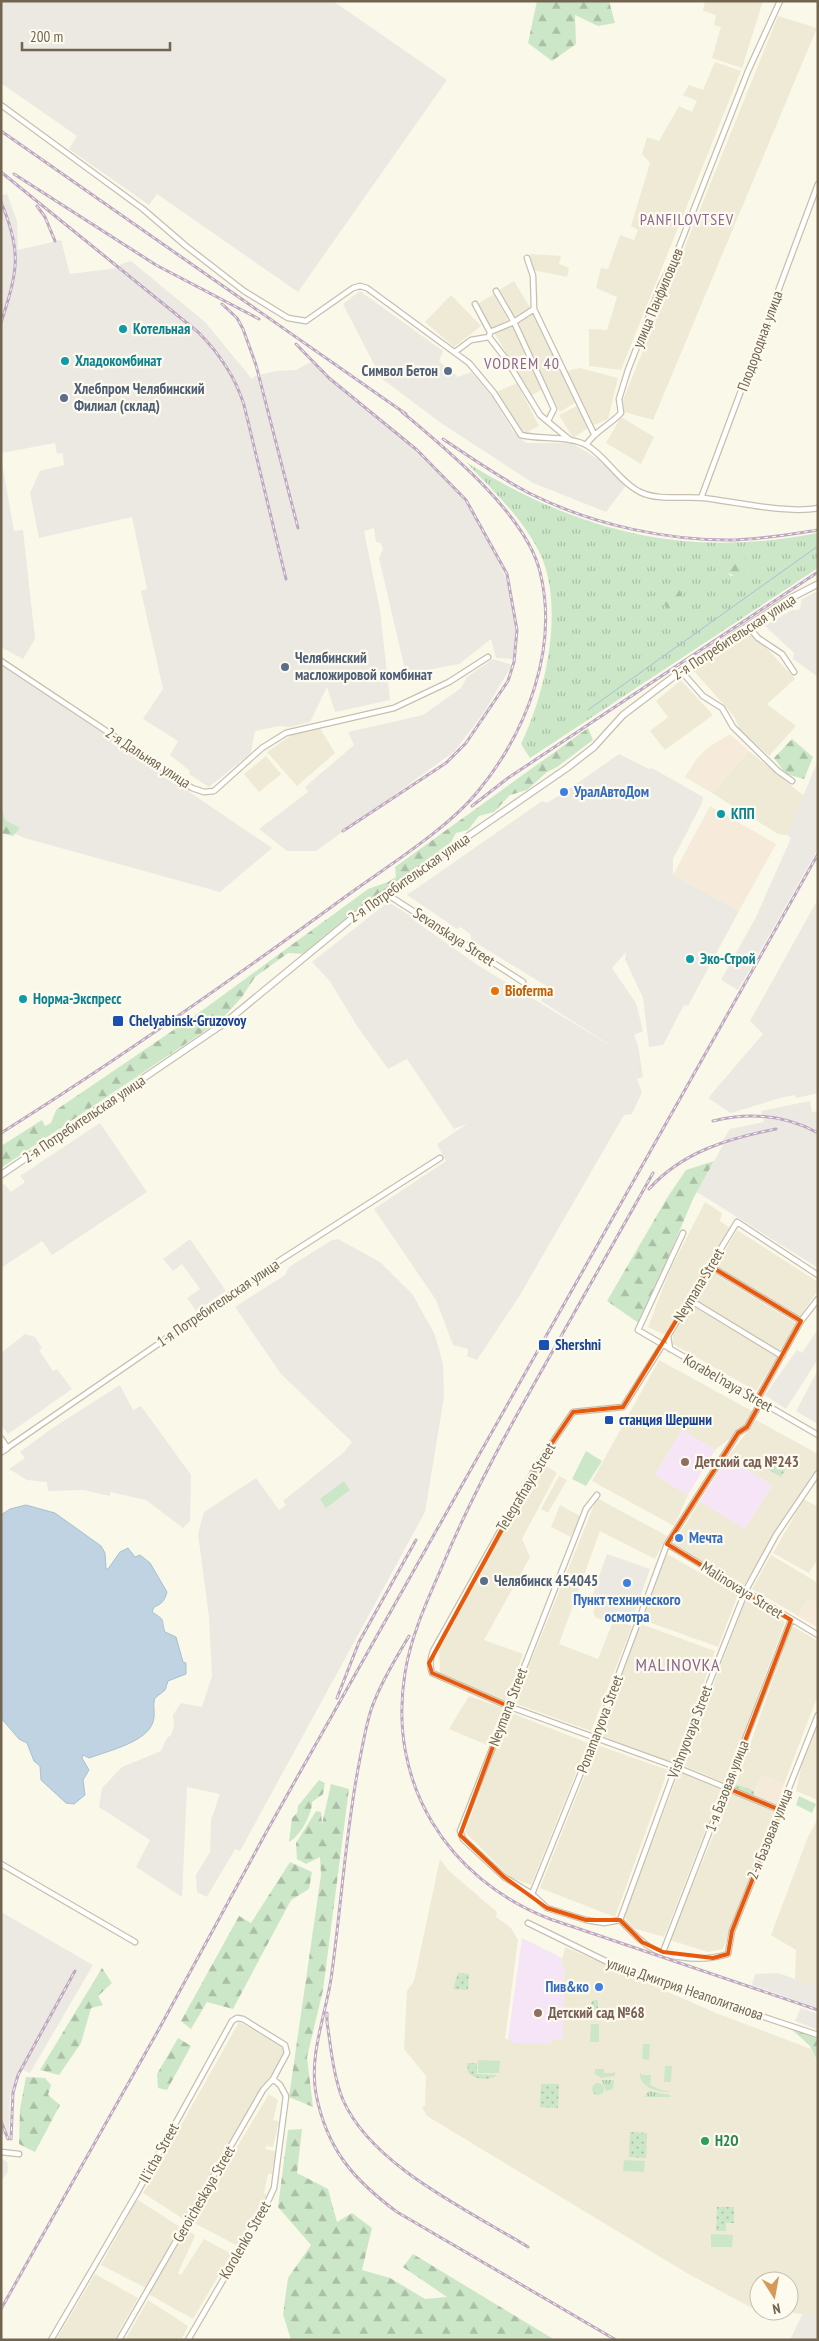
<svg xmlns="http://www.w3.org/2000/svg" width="819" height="2341" font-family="'PT Sans Narrow',sans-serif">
	<defs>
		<pattern id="grass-tufts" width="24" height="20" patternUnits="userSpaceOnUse" patternTransform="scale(1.25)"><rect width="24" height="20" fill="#cce7c8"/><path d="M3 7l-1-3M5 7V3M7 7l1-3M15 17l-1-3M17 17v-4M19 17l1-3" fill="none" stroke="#aabfa5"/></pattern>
		<pattern id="forest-firs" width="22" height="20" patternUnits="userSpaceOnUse" patternTransform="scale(1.25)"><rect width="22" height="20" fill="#cce7c8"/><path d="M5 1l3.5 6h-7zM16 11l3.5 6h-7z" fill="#aabfa5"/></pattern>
		<pattern id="park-dots" width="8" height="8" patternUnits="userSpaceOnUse" patternTransform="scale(1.25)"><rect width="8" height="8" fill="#cce7c8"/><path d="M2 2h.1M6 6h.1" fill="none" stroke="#aabfa5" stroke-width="1.8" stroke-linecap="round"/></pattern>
	</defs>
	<rect width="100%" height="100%" fill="#faf8e9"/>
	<path fill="#eeead5" d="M705 1H763L742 68 712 58 721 27 714 25 716 15 703 11Z
		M778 16 817 28 653 420 624 412 623 400Z
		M715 62 741 71 621 370 589 366V329L607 330 617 297 596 288 601 268 608 269 620 235 634 240 638 230 631 226 650 163 642 154 647 137 659 141 679 106 692 112 697 101 683 95 689 85 703 90Z
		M530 254 561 256 559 264 569 268 567 277 533 270Z
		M514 281 531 309 514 319 499 290Z
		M494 294 509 322 492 330 478 304Z
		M451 295 481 326 454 347 425 322Z
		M532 313 576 402 560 412 516 322Z
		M513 325 527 353 511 361 495 334Z
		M531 362 543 389 530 396 515 371Z
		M580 368 618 378 608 419 594 425 567 371Z
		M517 383 539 426 524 434 497 392Z
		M577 406 588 428 573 438 559 415Z
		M621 417 654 437 641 464 606 443Z
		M752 632 795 679 767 704 796 726 769 756 740 730 734 716 694 671Z
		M681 680 713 715 665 750 650 731 668 717 656 701Z
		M320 728 335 753 297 786 267 752 293 734Z
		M749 751 804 796 787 835 778 834 712 793Z
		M266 756 281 774 259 792 244 774Z
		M705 1202 722 1213 720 1221 730 1228 668 1332 663 1334 648 1327 670 1270Z
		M737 1230 818 1282V1290L800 1317 716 1266Z
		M712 1272 797 1324 779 1351 695 1300Z
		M691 1305 777 1357 756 1391 673 1344V1335Z
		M659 1360 752 1411 745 1427 715 1450 682 1430 655 1475 688 1495 674 1526 592 1481Z
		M756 1420 818 1454V1466L744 1585 673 1544 700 1501 745 1529 772 1485 727 1458Z
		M542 1463 557 1473 522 1539 530 1557 484 1640 523 1654 506 1701 440 1674 439 1646Z
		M559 1476 567 1480 548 1513 541 1509Z
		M597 1498 667 1536 655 1559 600 1531 559 1644 598 1659 614 1619 632 1626 591 1731 514 1703Z
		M804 1499 818 1507V1559L809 1573 773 1553Z
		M560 1505 580 1516 571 1537 551 1527Z
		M667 1554 738 1594 718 1647 643 1620Z
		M771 1555 818 1583V1604L808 1599 798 1616 752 1589Z
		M746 1599 785 1622 725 1783 683 1765Z
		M595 1607 615 1615 611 1618 603 1620 596 1618 593 1612Z
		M641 1624 715 1651 675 1763 599 1735Z
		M792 1626 818 1641V1695L784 1784 762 1775 755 1791 736 1784Z
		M469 1696 503 1708 487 1745 449 1729Z
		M509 1712 588 1743 531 1885 511 1878 465 1832Z
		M818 1723V1800L796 1791 803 1759Z
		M597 1745 668 1770 615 1917 540 1888Z
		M679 1772 721 1790 664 1937 633 1928 624 1917Z
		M731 1793 776 1811 723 1949 708 1952 670 1940Z
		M818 1818V1987L795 1979 796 1950 771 1935 808 1837Z
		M440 1859 449 1871 497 1912 496 1917 511 1928 518 1940 505 2039 551 2044 561 1964 565 1947 716 2013 811 2049 818 2064V2316L779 2311H789V2281H759V2309H754L685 2272 427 2116 422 2107 425 2106 426 2076 404 2049 407 1991 414 1981Z
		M239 2022 286 2049 185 2220 143 2193Z
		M269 2094 278 2100 273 2120 279 2121 273 2147 266 2146 265 2149 279 2152 277 2165H273L272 2174H268L264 2193 267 2195 264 2204H262L236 2245 192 2222Z
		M138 2200 180 2227 146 2288 101 2265 136 2201Z
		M190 2232 195 2235 194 2238 178 2273 181 2275 204 2239 230 2253V2256L193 2319 150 2295V2292L185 2233Z
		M95 2274 138 2298 114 2340H56Z
		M148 2300 188 2326 181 2340H125Z"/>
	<path fill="#f6ebdb" d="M730 734 749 751 712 793 685 777 698 757 710 746Z
		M710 806 776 844 739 911 673 875Z
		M808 1598 818 1604V1628L798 1616Z
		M762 1775 784 1784 777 1806 753 1797Z"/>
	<path fill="#ece9e2" d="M1 1H333L447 80 298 292 157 194 149 205 69 149 77 136 1 83Z
		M7 194 17 221 18 250 61 240 70 274 117 268 121 264 131 261 205 322 252 379 255 376 276 371 296 370 311 362 417 450 465 501 488 539 508 583 516 627 513 659 496 658 491 639 459 664 406 674 379 558 383 549 381 543 376 542 374 528 364 531 380 610 390 700 335 712 327 687 310 722 290 727 279 726 255 731 251 753 209 787 189 774 190 771 170 755 178 741 143 719 163 689 141 591 147 589 132 517 39 538 30 493 40 471 64 465 63 453 57 454 55 443 1 453V196Z
		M360 291 443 351 439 361 458 377 471 372 493 398 513 431 526 443H572L598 459 627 484 606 512 533 483 441 423 381 378 343 304Z
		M1 457 14 531 23 530 35 639 23 659 1 647Z
		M818 591V677L793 659 794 653 765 626 792 610H798L800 608 802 599Z
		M493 659 512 665 484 712 455 751 316 851H287L259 829 308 792 305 787 354 745 348 732 423 715 461 688 467 677Z
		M1 664 272 848 220 892 21 837 1 825Z
		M619 754 649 769 652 768 703 797 702 803 673 859V875L739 911 688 1006 684 1005 663 1045 649 1047 643 998 625 959 626 952 612 968 636 1003 643 1031 634 1035 638 1045 643 1077 637 1079 627 1055 642 1092 632 1114 624 1115 520 1295 477 1360 467 1356 468 1349 453 1345 436 1300 374 1209 446 1161 437 1144 467 1124 454 1129 407 1059 388 1069 357 1026 329 980 312 962 388 902 411 916 415 921 479 966 618 1050 541 1001 548 987 471 940V935L461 927 457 929 407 895 542 801 547 803 572 787Z
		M818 760V849L738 990 721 980 756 917 791 838 787 835Z
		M818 899V1093L797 1098 794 1095 780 1098 731 1113 708 1098 763 1034 750 1021Z
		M810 1101 812 1112 818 1111V1268L697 1192 723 1145 722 1141 730 1129 764 1122 761 1111Z
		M100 1123 147 1192 52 1255 42 1241 1 1268V1186L4 1184 11 1192 25 1182 20 1176Z
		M190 1239 226 1291 196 1311 187 1298 200 1289 182 1264 173 1271 163 1259Z
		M338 1239 380 1262 413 1295 435 1335 443 1364 444 1397 425 1512 240 1851 235 1849 207 1897 197 1892 196 1875 210 1852 211 1820 220 1794 187 1787 182 1897 136 1867 150 1840 99 1807 102 1788 122 1767 161 1751 167 1738 171 1735 174 1726 173 1715 181 1703 202 1707 212 1676 209 1617 198 1534 204 1512 256 1478 279 1510 286 1505 283 1501 344 1452 352 1442 281 1374 235 1307 285 1275 289 1267 332 1240Z
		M818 1329V1359L786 1409 765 1395 797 1350 802 1353Z
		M25 1334 35 1337 42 1348 39 1350 53 1371 57 1369 72 1389 8 1434 1 1425V1353Z
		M818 1370V1424L796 1411Z
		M120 1385 133 1410 141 1406 191 1475 190 1521 183 1528 146 1500 110 1492V1496L84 1490 48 1491 47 1482 27 1480 9 1469 25 1458 20 1452 51 1429Z
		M607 1554 650 1569 632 1621 589 1605Z
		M1 1912 93 1965 30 2073 21 2069 10 2096 9 2134 1 2135Z
		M778 1973 818 1987V2008L752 1985 755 1974Z
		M801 2008 818 2014V2030L795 2021Z
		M1 2158 7 2162 8 2171 1 2182Z
		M803 2313 818 2316V2340H790Z"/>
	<path fill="#f5e5f7" d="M682 1430 715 1450 688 1495 655 1475Z
		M727 1458 772 1485 745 1529 700 1501Z
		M522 1938 562 1958 561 1964 565 1967 563 2040 551 2039V2044L511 2043V2039H508Z"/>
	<path fill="url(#grass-tufts)" fill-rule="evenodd" d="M466 462C579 532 686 559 818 533V568L530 758 521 744C545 694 564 612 542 558 526 521 493 491 466 462ZM735 557 747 565 749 570 731 576 727 572 722 559 727 564Z
		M344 1481 350 1490 326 1508 320 1499Z
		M595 2069H604V2073H614L615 2071V2076L601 2078 595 2074Z
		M640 2073 642 2075H651L650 2085 661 2090 672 2092C660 2093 639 2088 640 2073Z
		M602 2080H614L613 2089 606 2091Z
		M592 2089a6 6 0 1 1 12 0a6 6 0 1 1-12 0Z
		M649 2091 670 2095 671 2097H644Z"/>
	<path fill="url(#forest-firs)" d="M537 1H609L615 23 598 26 575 15 576 44 552 61 528 43Z
		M737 552 746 559 749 571 741 578 720 570 722 559 727 563Z
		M693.5 567a5.5 5.5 0 1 1 11 0a5.5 5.5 0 1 1-11 0Z
		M672 583C679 587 683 594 682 603L668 608 658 599 657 592Z
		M588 728 593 740 557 767 547 772 527 790 510 795 494 812 479 816 468 830 456 833 451 842C401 878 350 911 304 954L288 953 255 977 242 997 221 1020 1 1168V1146L42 1120 45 1126 51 1123 56 1110 200 1012 368 889 388 882 396 877 395 867Z
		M792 739 813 757 804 779 786 774 774 758Z
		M1 804 5 820 20 828 13 836 1 833Z
		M714 1161 693 1199 640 1324 607 1301 667 1198 686 1170Z
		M319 1780 325 1783 323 1794 312 1802C312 1815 300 1836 289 1842L292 1818 297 1813 298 1806Z
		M331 1784 349 1789 323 1990 307 2057 313 2107 289 2097 321 1875 320 1857 306 1864 297 1859 296 1843 316 1811 321 1812 322 1824Z
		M290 1862 312 1872 309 1889 291 1900 233 2009 207 2002 191 2029 181 2021 239 1916 251 1923Z
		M102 1968 112 1983 98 1996 103 2005 91 2008 81 2043 59 2075 40 2070Z
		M789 2027 818 2039V2063L810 2046Z
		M178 2038 191 2046 167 2090 158 2088 157 2074Z
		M26 2077 45 2078 51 2085 48 2095 60 2105 35 2152 19 2144 20 2109Z
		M302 2129 297 2173 328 2189 337 2222 352 2213 372 2228 362 2270 390 2278 425 2299 447 2297 403 2267 413 2254 555 2340H291L283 2314 288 2278 311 2245 278 2207 288 2130Z"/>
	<path fill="url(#park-dots)" d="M770 1457 787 1467 781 1477 764 1467Z
		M736 1784 755 1791 753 1797 734 1789Z
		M458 1973 469 1974 468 1990 453 1989Z
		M594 2000H598V2017H591V2003Z
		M467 2063H477V2074L496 2075 495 2077C488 2080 474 2080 468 2072Z
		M541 2084H559L558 2108 540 2107Z
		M630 2132 647 2133 646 2158 629 2157Z
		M717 2207H734V2223H726V2231H716Z"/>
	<path fill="#cce7c8" d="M586 1451 602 1461 586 1486 572 1479Z
		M799 1796 816 1804 812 1813 796 1805Z
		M591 2024H599V2042H590Z
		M643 2044H650L649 2060 642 2059Z
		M478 2060 500 2061 499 2073H478Z
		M665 2066H672L671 2082H664Z
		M624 2160 645 2161 644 2172 623 2171Z
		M711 2234 733 2235 732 2247H711Z"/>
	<path fill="#bfd3e2" stroke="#a6c0d3" d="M26 1505 55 1513 101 1546 105 1553 106 1569H108L120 1552 128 1548 135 1557 140 1555 150 1563 167 1592C165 1600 162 1604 154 1607L152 1612C167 1622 160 1617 165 1632L176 1637 183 1662 186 1663V1674L168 1681 165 1690 155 1698C152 1706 156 1713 153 1722 147 1742 108 1751 89 1758L83 1755 82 1758 89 1770 83 1780 85 1795 74 1804 66 1803 41 1780 40 1766 34 1761 27 1743 19 1739 1 1718V1515L10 1509Z"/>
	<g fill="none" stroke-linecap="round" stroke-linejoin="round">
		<path stroke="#a6c0d3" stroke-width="1" d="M588 710 818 546"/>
		<defs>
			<path id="minor" d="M1 105 143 209 186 246 244 291 288 318 306 321 353 288 360 286 367 288 469 363 494 393 521 435C542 440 569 435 588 446 606 457 620 482 640 492 659 501 683 496 704 498 736 502 788 514 818 508
				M527 258 533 276 534 309 594 434
				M496 291 514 322 554 409 548 421
				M475 304 490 332 489 337 506 359 540 415 570 440
				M490 332 514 322 534 309
				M455 352 471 340 489 337
				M586 445C596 430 609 426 621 413L619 399 628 370 661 285 674 260 748 71 780 1
				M701 498 818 184
				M748 626 758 638 782 654 794 672
				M1 661 192 788 204 792 214 791 262 748 286 733 394 708 449 682 488 657
				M681 671 703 696 722 708 733 727 778 771 792 781
				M385 893 523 982
				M683 1233 638 1330 818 1435
				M710 1266 801 1321
				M690 1300 782 1356
				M663 1344 623 1407 573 1412 537 1465 433 1651C430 1659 429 1665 432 1673L508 1706 676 1767 780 1810
				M670 1349 668 1336 737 1222 818 1275
				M757 1400 801 1321 818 1299
				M7 1448 279 1261 440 1158
				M597 1495 586 1509 460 1831 463 1839 504 1877 532 1894 547 1908 586 1920 604 1923 620 1920C627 1927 634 1935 642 1941 663 1960 703 1962 728 1954L732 1931 818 1715
				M667 1544 818 1635
				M1 1864 135 1942
				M532 1894 595 1738 667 1544 738 1433 747 1427 761 1402
				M620 1920 676 1767 746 1590 776 1535 818 1473
				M528 1923 626 1971 818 2035
				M663 1952 791 1620
				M1 2152 19 2154
				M51 2340 137 2193 232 2021 237 2018 243 2019 285 2045 287 2053 273 2079 263 2090 119 2340
				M188 2340 264 2210 274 2188 286 2096 280 2085 273 2079"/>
			<path id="tertiary" d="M1 1175 226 1022 368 905 567 768 594 747 623 715 681 671 787 600 818 584
				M1 1439 7 1448 1 1452"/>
		</defs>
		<use href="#minor" stroke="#c8c0ad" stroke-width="7"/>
		<use href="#tertiary" stroke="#c8c0ad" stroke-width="8"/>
		<use href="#minor" stroke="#fff" stroke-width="4.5"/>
		<use href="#tertiary" stroke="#fff" stroke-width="5.5"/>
		<defs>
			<path id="rail" d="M1 131 406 414
				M1 172 198 332C220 354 235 376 244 405L286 579
				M14 174 156 265 259 319
				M1 202C23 254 17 272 1 323
				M37 206 45 217 55 241
				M222 304 237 318 243 329 256 365 298 528
				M296 344 329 378 417 450 466 500 507 574 517 630 514 662 508 681 466 743 446 763 343 831
				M443 439C473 459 501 479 533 495 594 525 668 541 735 540 763 539 791 534 818 530
				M472 806 508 778 818 572
				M713 1121C749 1112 785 1115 818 1133
				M1 1133C119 1059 233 979 345 897 386 867 448 829 479 790 527 731 559 648 540 572 526 514 446 449 402 412
				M653 1173C617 1236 582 1300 546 1363 509 1428 473 1493 444 1562 429 1597 411 1634 405 1673 387 1783 447 1879 550 1919L818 2010
				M649 1189C682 1152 729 1138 776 1129
				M409 1636C395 1660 380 1684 371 1710 365 1729 362 1749 358 1769 345 1838 341 1909 331 1979 325 2017 309 2055 316 2094 327 2150 354 2180 397 2212L616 2340
				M337 1698 359 1642 416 1540
				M327 2013V2022C331 2048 333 2075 343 2100 372 2166 468 2210 528 2247
				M1 2121 8 2139
				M11 2139 13 2093 18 2075 75 1971
				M1 2309 159 2029 268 1829 818 854"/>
		</defs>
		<use href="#rail" stroke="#bea8c3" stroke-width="3"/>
		<use href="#rail" stroke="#fdfbef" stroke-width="1" stroke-dasharray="4" stroke-linecap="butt"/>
	</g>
	<path fill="none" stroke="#e8590c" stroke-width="4" stroke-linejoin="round" d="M710 1266 801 1321 757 1400 761 1402 747 1427 738 1433 667 1544 791 1620 727 1788 780 1810 732 1931 728 1954 713 1958 663 1952 642 1942 620 1920H586L547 1908 504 1877 460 1835 508 1706 432 1673 429 1663 537 1465 573 1412 623 1407Z"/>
	<g fill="#0f9aa8" stroke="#fdfbef" stroke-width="2">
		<circle cx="123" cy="329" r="5"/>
		<circle cx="65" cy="361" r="5"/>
		<circle cx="721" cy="814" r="5"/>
		<circle cx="690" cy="959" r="5"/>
		<circle cx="23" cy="999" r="5"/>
	</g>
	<g fill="#5c6f8a" stroke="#fdfbef" stroke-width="2">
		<circle cx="448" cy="371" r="5"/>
		<circle cx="64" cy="398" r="5"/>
		<circle cx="285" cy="667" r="5"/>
		<circle cx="484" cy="1581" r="5"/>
	</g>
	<g fill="#3f7fe0" stroke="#fdfbef" stroke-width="2">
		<circle cx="564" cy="792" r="5"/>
		<circle cx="679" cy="1538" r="5"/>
		<circle cx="627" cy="1583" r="5"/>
		<circle cx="599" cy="1987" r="5"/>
	</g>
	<circle fill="#e8710a" stroke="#fdfbef" stroke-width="2" cx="495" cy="991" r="5"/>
	<g fill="#1a4fb4" stroke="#fdfbef" stroke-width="2">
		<rect x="112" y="1015" width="12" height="12" rx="2.5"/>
		<rect x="538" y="1339" width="12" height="12" rx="2.5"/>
		<rect x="604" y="1415" width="10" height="10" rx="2.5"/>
	</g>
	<g fill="#8d6e63" stroke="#fdfbef" stroke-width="2">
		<circle cx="685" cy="1462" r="5"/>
		<circle cx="538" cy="2013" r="5"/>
	</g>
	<circle fill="#2e9e5b" stroke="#fdfbef" stroke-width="2" cx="705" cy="2141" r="5"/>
	<g text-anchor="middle" stroke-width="4.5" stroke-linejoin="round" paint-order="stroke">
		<g font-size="15" fill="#72654f" stroke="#fdfbef">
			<text transform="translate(658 298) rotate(-67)" y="5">улица Панфиловцев</text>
			<text transform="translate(760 341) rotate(-70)" y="5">Плодородная улица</text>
			<text transform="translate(734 637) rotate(-33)" y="5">2-я Потребительская улица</text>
			<text transform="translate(148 758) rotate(33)" y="5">2-я Дальняя улица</text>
			<text transform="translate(409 878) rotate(-35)" y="5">2-я Потребительская улица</text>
			<text transform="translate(454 937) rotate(33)" y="5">Sevanskaya Street</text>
			<text transform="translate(84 1119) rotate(-34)" y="5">2-я Потребительская улица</text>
			<text transform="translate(699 1285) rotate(-59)" y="5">Neymana Street</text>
			<text transform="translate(218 1303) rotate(-34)" y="5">1-я Потребительская улица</text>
			<text transform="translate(728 1383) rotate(30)" y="5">Korabel'naya Street</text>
			<text transform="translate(526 1487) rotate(-59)" y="5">Telegrafnaya Street</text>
			<text transform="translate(742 1590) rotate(32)" y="5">Malinovaya Street</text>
			<text transform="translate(508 1707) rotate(-69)" y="5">Neymana Street</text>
			<text transform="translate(600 1724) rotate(-69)" y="5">Ponamaryova Street</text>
			<text transform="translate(690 1732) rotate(-69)" y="5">Vishnyovaya Street</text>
			<text transform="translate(727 1786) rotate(-69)" y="5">1-я Базовая улица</text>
			<text transform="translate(770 1834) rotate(-68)" y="5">2-я Базовая улица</text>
			<text transform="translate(685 1989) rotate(19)" y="5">улица Дмитрия Неаполитанова</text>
			<text transform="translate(159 2153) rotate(-61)" y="5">Il'icha Street</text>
			<text transform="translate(204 2194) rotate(-60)" y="5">Geroicheskaya Street</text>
			<text transform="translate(245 2240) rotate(-60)" y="5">Korolenko Street</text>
		</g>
		<g font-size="15" font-weight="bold" fill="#0d838f" stroke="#fdfbef" text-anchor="start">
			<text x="133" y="334">Котельная</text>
			<text x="75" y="366">Хладокомбинат</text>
			<text x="731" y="819">КПП</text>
			<text x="700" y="964">Эко-Строй</text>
			<text x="33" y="1004">Норма-Экспресс</text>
		</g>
		<g font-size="15" font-weight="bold" fill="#4e5e75" stroke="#fdfbef" text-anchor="start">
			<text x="438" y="376" text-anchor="end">Символ Бетон</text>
			<text x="74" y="394">Хлебпром Челябинский<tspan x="74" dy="17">Филиал (склад)</tspan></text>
			<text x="295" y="663">Челябинский<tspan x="295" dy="17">масложировой комбинат</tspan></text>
			<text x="494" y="1586">Челябинск 454045</text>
		</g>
		<g font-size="15" font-weight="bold" fill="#366cbe" stroke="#fdfbef" text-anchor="start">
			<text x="574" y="797">УралАвтоДом</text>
			<text x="689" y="1543">Мечта</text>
			<text x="627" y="1605" text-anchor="middle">Пункт технического<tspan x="627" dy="17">осмотра</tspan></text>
			<text x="589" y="1992" text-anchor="end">Пив&amp;ко</text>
		</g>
		<g font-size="15" font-weight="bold" fill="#c56008" stroke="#fdfbef" text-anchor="start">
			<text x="505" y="996">Bioferma</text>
		</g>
		<g font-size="15" font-weight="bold" fill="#164399" stroke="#fdfbef" text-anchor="start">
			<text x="129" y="1026">Chelyabinsk-Gruzovoy</text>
			<text x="555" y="1350">Shershni</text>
			<text x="619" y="1425">станция Шершни</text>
		</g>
		<g font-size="15" font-weight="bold" fill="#785e54" stroke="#fdfbef" text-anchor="start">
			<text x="695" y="1467">Детский сад №243</text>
			<text x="548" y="2018">Детский сад №68</text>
		</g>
		<g font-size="15" font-weight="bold" fill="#27864d" stroke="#fdfbef" text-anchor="start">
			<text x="715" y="2146">H2O</text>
		</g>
		<g font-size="16" letter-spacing="1" fill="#8c678e" stroke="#fdfbef">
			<text x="687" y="225">PANFILOVTSEV</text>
			<text x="522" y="369">VODREM 40</text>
		</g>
		<g font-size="18" letter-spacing="1" fill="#8c678e" stroke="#fdfbef">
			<text x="678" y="1671">MALINOVKA</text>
		</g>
	</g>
	<rect width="819" height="2341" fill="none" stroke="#72654f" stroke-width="5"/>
	<g transform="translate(774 2296) rotate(169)"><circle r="24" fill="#fdfbef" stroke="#c5bfaf"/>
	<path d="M0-4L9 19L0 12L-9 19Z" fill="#d7995b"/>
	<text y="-8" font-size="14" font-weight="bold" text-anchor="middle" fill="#72654f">N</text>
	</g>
	<path d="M22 42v8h148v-8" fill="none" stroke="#72654f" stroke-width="2.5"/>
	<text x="30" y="42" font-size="15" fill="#72654f" stroke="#fdfbef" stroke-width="4" paint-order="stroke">200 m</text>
</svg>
